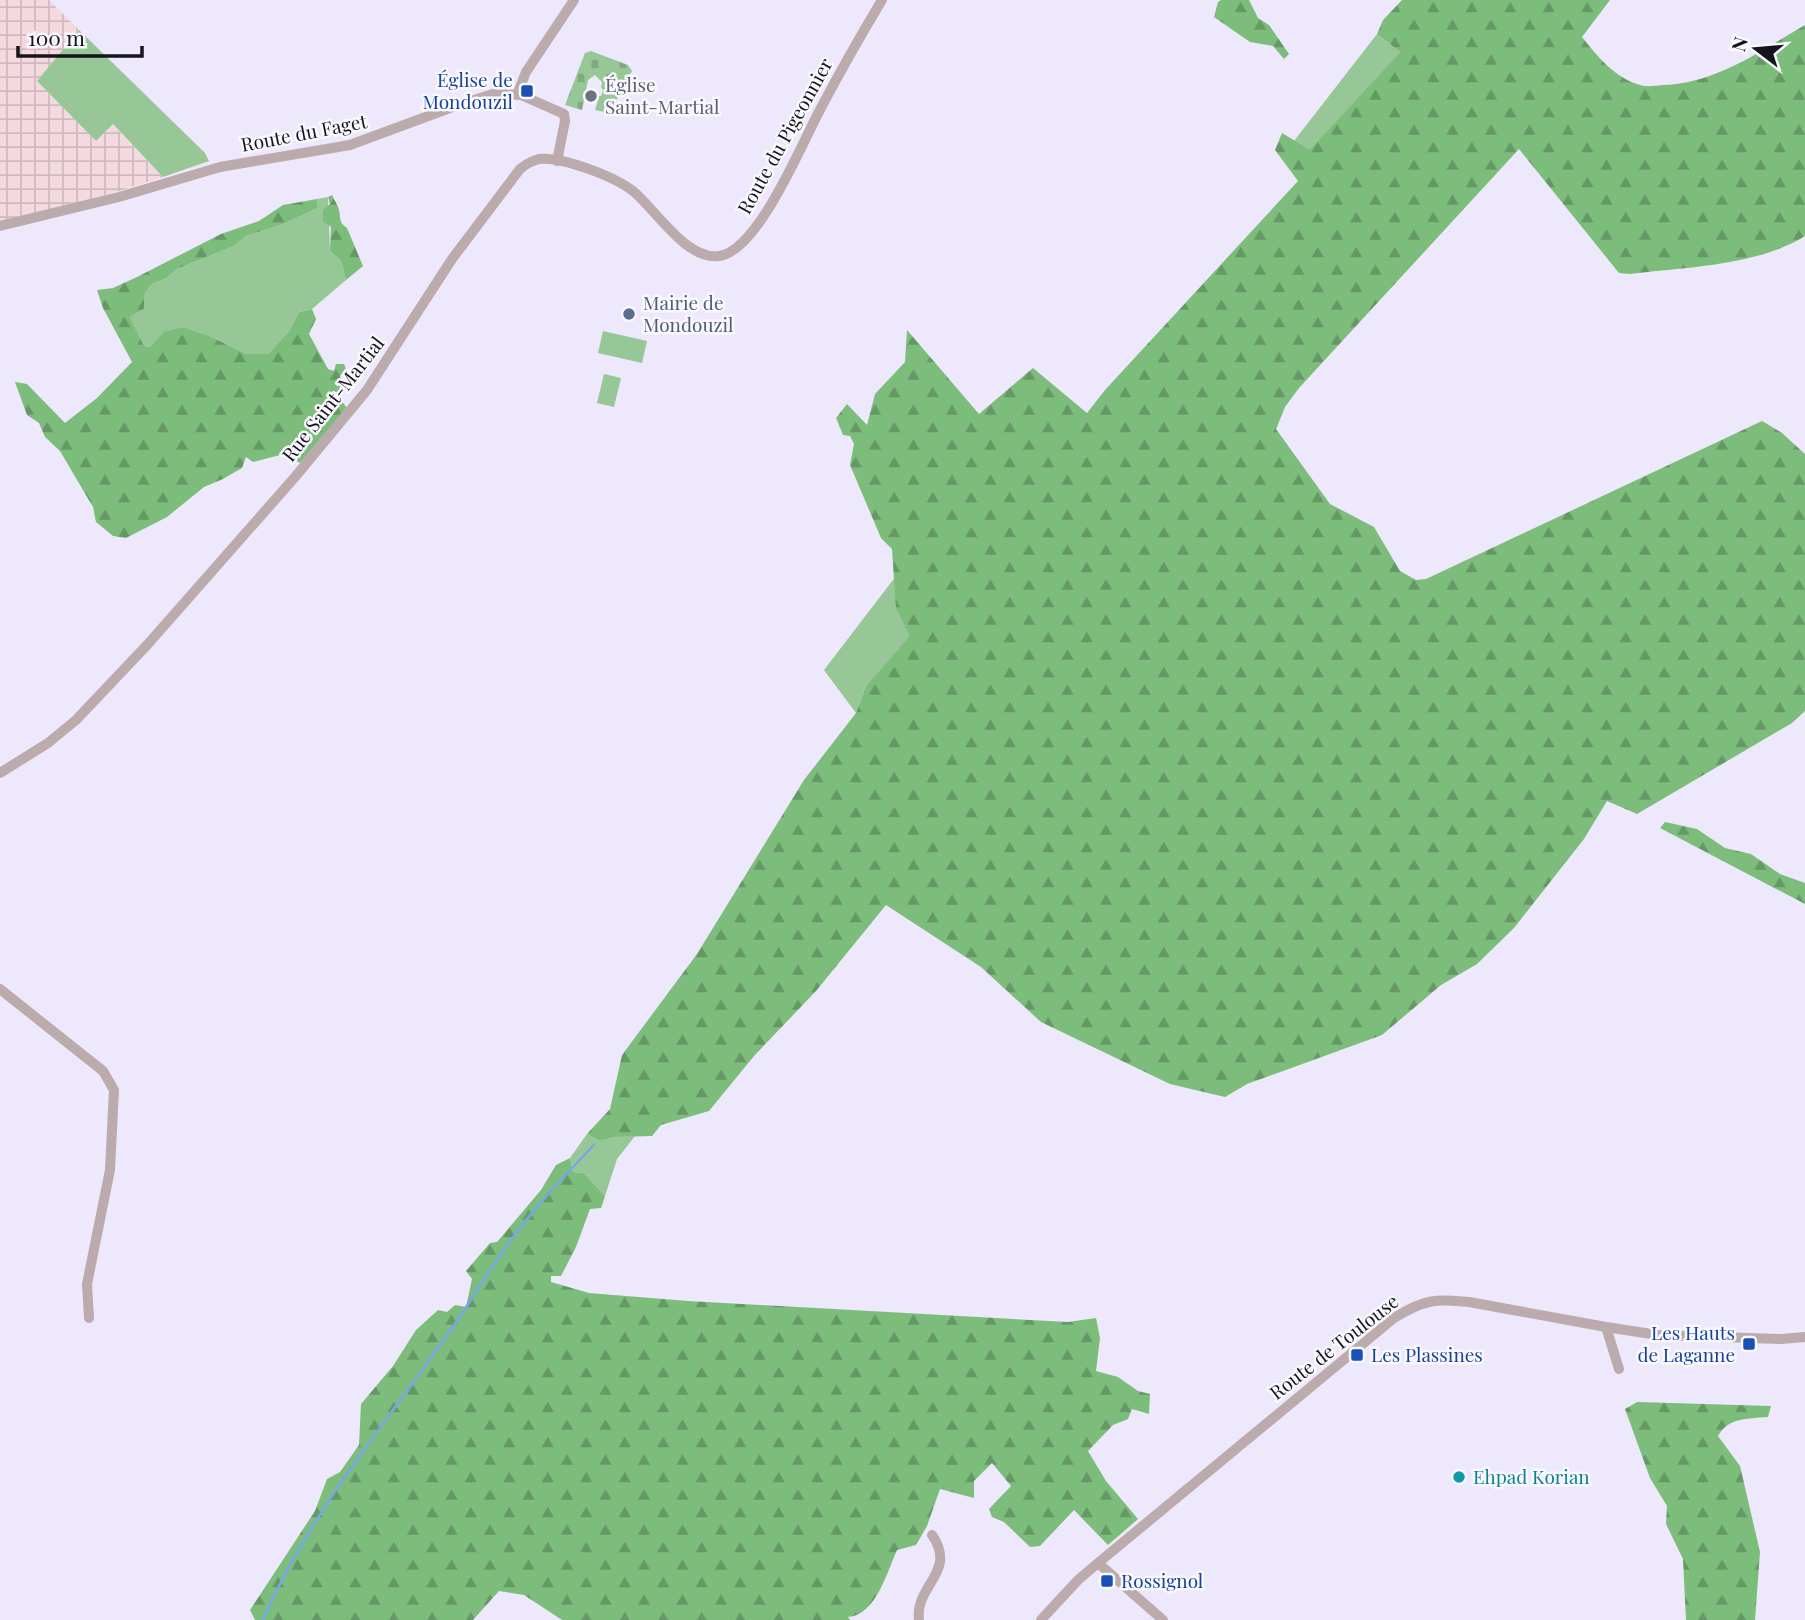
<svg xmlns="http://www.w3.org/2000/svg" width="1805" height="1620" font-family="'Playfair Display',serif">
	<defs>
		<pattern id="industrial-grid" width="8" height="8" patternUnits="userSpaceOnUse" patternTransform="scale(1.75)"><rect width="8" height="8" fill="#f4dadf"/><path d="M0 4h8M4 0v8" fill="none" stroke="#d0babf"/></pattern>
		<pattern id="forest-firs" width="22" height="20" patternUnits="userSpaceOnUse" patternTransform="scale(1.75)"><rect width="22" height="20" fill="#7cbd7c"/><path d="M5 1l3.5 6h-7zM16 11l3.5 6h-7z" fill="#659865"/></pattern>
		<pattern id="cemetery-stones" width="16" height="16" patternUnits="userSpaceOnUse" patternTransform="scale(1.75)"><rect width="16" height="16" fill="#97c796"/><path d="M2 7V4a2 2 0 0 1 4 0v3zM10 15v-3a2 2 0 0 1 4 0v3z" fill="#81aa81"/></pattern>
	</defs>
	<rect width="100%" height="100%" fill="#ede8fb"/>
	<path fill="url(#industrial-grid)" d="M0 0H49L79 30 37 81 96 141 112 124 163 177 107 195 0 221Z"/>
	<path fill="#97c796" d="M79 30 205 153 209 161 163 177 113 124 96 141 37 81Z
		M1377 34 1400 52 1310 151 1294 141Z
		M328 197 330 251 341 261 346 280 312 309 299 312 289 331 268 354H247L207 335 184 327 150 347 144 346 128 317 144 309 145 293 152 284 167 278 177 269 234 246 246 236 283 224 318 208 317 199Z
		M603 331 647 341 642 363 598 353Z
		M604 374 621 378 614 407 597 403Z
		M896 576V609L911 636 866 686 856 713 824 670Z
		M587 1134 600 1141 615 1137 635 1136 617 1159 605 1196 584 1173 573 1172 570 1158Z"/>
	<path fill="url(#forest-firs)" d="M1221 0H1249L1258 18 1269 25 1289 54 1284 59 1273 46 1250 42 1214 17 1218 2Z
		M1402 0H1610L1582 37C1598 57 1615 78 1640 85 1646 87 1655 86 1662 85 1715 84 1760 51 1805 25V236C1757 266 1685 267 1630 274L1619 273 1519 149 1299 388 1285 407 1276 429 1330 504 1374 527 1400 571 1416 580 1426 579 1762 421 1782 433 1805 454V711L1792 723 1637 814 1607 801 1584 839 1514 928 1477 964 1441 985 1382 1035 1247 1084 1225 1097 1170 1084 1041 1022 981 967 886 905 816 991 754 1056 709 1111 661 1125 652 1136 615 1137 600 1141 587 1134 610 1109 622 1055 697 954 804 780 856 713 866 686 910 636 896 609 892 549 881 538 850 465 854 444 850 436 843 435 836 418 847 404 867 425 875 394 905 362 907 330 979 414 1033 368 1087 413 1105 390 1298 181 1275 150 1282 133 1310 150 1400 52 1377 34 1383 20Z
		M332 195C334 200 338 205 339 210 341 218 338 222 347 228L363 266 346 280 341 261 330 251 331 227 323 221V210L330 204 328 197Z
		M317 199 318 208 283 224 246 236 234 246 177 269 167 278 152 284 145 293 144 309 129 317 144 346 150 347 164 332 184 327 207 335 247 354H268L289 331 299 312 312 309 316 319 309 334 328 369 334 371 336 364H344L346 369 340 376 342 383 337 395 347 408 300 463 284 454 253 462 246 457 242 468 223 479 204 487 167 517 126 538 113 536 96 522 93 507 60 451 45 437 39 423 27 415 15 382 27 384 65 423 97 398 132 362 103 308 97 290 113 288 137 277 221 234 259 221 283 205Z
		M1665 822 1697 829 1725 848 1751 854 1780 874 1805 883V904L1660 828Z
		M570 1158 573 1172 584 1173 605 1196 601 1208 590 1209 576 1247 561 1276H551V1282L589 1293 688 1301 1068 1322 1096 1318 1100 1338 1096 1371 1118 1377 1138 1391 1150 1394 1149 1414 1132 1409 1128 1419 1113 1425 1088 1451 1106 1481 1138 1519 1108 1545 1074 1510 1040 1546 1030 1547 1004 1522 992 1517 989 1509 1011 1486 992 1463 974 1481V1498L940 1489 927 1526 916 1545 897 1550C887 1572 876 1615 848 1617L850 1620H562L524 1595 499 1591 473 1620H255L250 1610 315 1511 327 1479 340 1472 359 1445 361 1404 393 1366 416 1330 438 1310 447 1312 455 1305 466 1307 472 1279 466 1271 490 1243 497 1242 541 1190 556 1165Z
		M1637 1402 1771 1406 1768 1417C1747 1419 1729 1417 1718 1436L1740 1466 1760 1552 1755 1620H1686L1683 1559 1666 1524 1667 1506 1650 1478 1625 1409Z"/>
	<path fill="url(#cemetery-stones)" d="M591 51 628 65 632 71 609 113 595 110 599 96H601L603 90 601 87 602 82 595 75 588 80 582 110 565 105 585 53Z"/>
	<g fill="none" stroke-linecap="round" stroke-linejoin="round">
		<path stroke="#77a6eb" stroke-width="2.5" d="M263 1620C308 1515 383 1427 448 1334 467 1307 484 1278 504 1250 530 1212 562 1178 594 1145"/>
		<path stroke="#bbabad" stroke-width="10" d="M517 95 526 72 574 0
			M0 226 119 197 220 167 350 145 458 105 493 94 521 95 564 114 565 121 557 161
			M0 773 48 743 76 720 148 644 295 477 367 390 452 259 520 169C526 164 531 161 539 159 562 156 615 177 633 191 656 210 687 261 719 256 759 251 803 140 822 106 841 70 861 35 882 0
			M0 989 103 1071 114 1090 110 1170 87 1284 89 1318
			M1606 1327 1619 1369
			M1098 1563 1163 1620
			M919 1620C914 1586 958 1572 932 1535
			M1041 1620 1078 1580 1098 1563 1394 1318C1423 1300 1436 1298 1469 1302L1606 1327 1658 1335 1781 1339 1805 1337"/>
	</g>
	<g fill="#1a4fb4" stroke="#f9f8fe" stroke-width="2.5">
		<rect x="520" y="84" width="14" height="14" rx="3.5"/>
		<rect x="1742" y="1337" width="14" height="14" rx="3.5"/>
		<rect x="1350" y="1348" width="14" height="14" rx="3.5"/>
		<rect x="1100" y="1574" width="14" height="14" rx="3.5"/>
	</g>
	<circle fill="#6b7280" stroke="#f9f8fe" stroke-width="2.5" cx="591" cy="96" r="7"/>
	<circle fill="#5c6f8a" stroke="#f9f8fe" stroke-width="2.5" cx="629" cy="314" r="7"/>
	<circle fill="#0f9aa8" stroke="#f9f8fe" stroke-width="2.5" cx="1459" cy="1477" r="7"/>
	<g text-anchor="middle" stroke-width="5" stroke-linejoin="round" paint-order="stroke">
		<g font-size="19" fill="#164399" stroke="#f9f8fe" text-anchor="end">
			<text x="513" y="87">Église de<tspan x="513" dy="22">Mondouzil</tspan></text>
			<text x="1735" y="1340">Les Hauts<tspan x="1735" dy="22">de Laganne</tspan></text>
			<text x="1371" y="1362" text-anchor="start">Les Plassines</text>
			<text x="1121" y="1588" text-anchor="start">Rossignol</text>
		</g>
		<g font-size="19" fill="#5b616d" stroke="#f9f8fe" text-anchor="start">
			<text x="605" y="92">Église<tspan x="605" dy="22">Saint-Martial</tspan></text>
		</g>
		<g font-size="19" fill="#16131d" stroke="#f9f8fe">
			<text transform="translate(304 133) rotate(-11)" y="7">Route du Faget</text>
			<text transform="translate(785 136) rotate(-61)" y="7">Route du Pigeonnier</text>
			<text transform="translate(333 399) rotate(-52)" y="7">Rue Saint-Martial</text>
			<text transform="translate(1334 1347) rotate(-38)" y="7">Route de Toulouse</text>
		</g>
		<g font-size="19" fill="#4e5e75" stroke="#f9f8fe" text-anchor="start">
			<text x="643" y="310">Mairie de<tspan x="643" dy="22">Mondouzil</tspan></text>
		</g>
		<g font-size="19" fill="#0d838f" stroke="#f9f8fe" text-anchor="start">
			<text x="1473" y="1484">Ehpad Korian</text>
		</g>
	</g>
	<g transform="translate(1756 49) rotate(286)" stroke="#f9f8fe" stroke-width="5" paint-order="stroke">
	<path d="M0-5L12 26L0 18L-12 26Z" fill="#16131d"/>
	<text y="-10" font-size="19" font-weight="bold" text-anchor="middle" fill="#16131d">N</text>
	</g>
	<path d="M18 46v10h124v-10" fill="none" stroke="#16131d" stroke-width="3.5"/>
	<text x="28" y="46" font-size="21" fill="#16131d" stroke="#f9f8fe" stroke-width="5" paint-order="stroke">100 m</text>
</svg>
